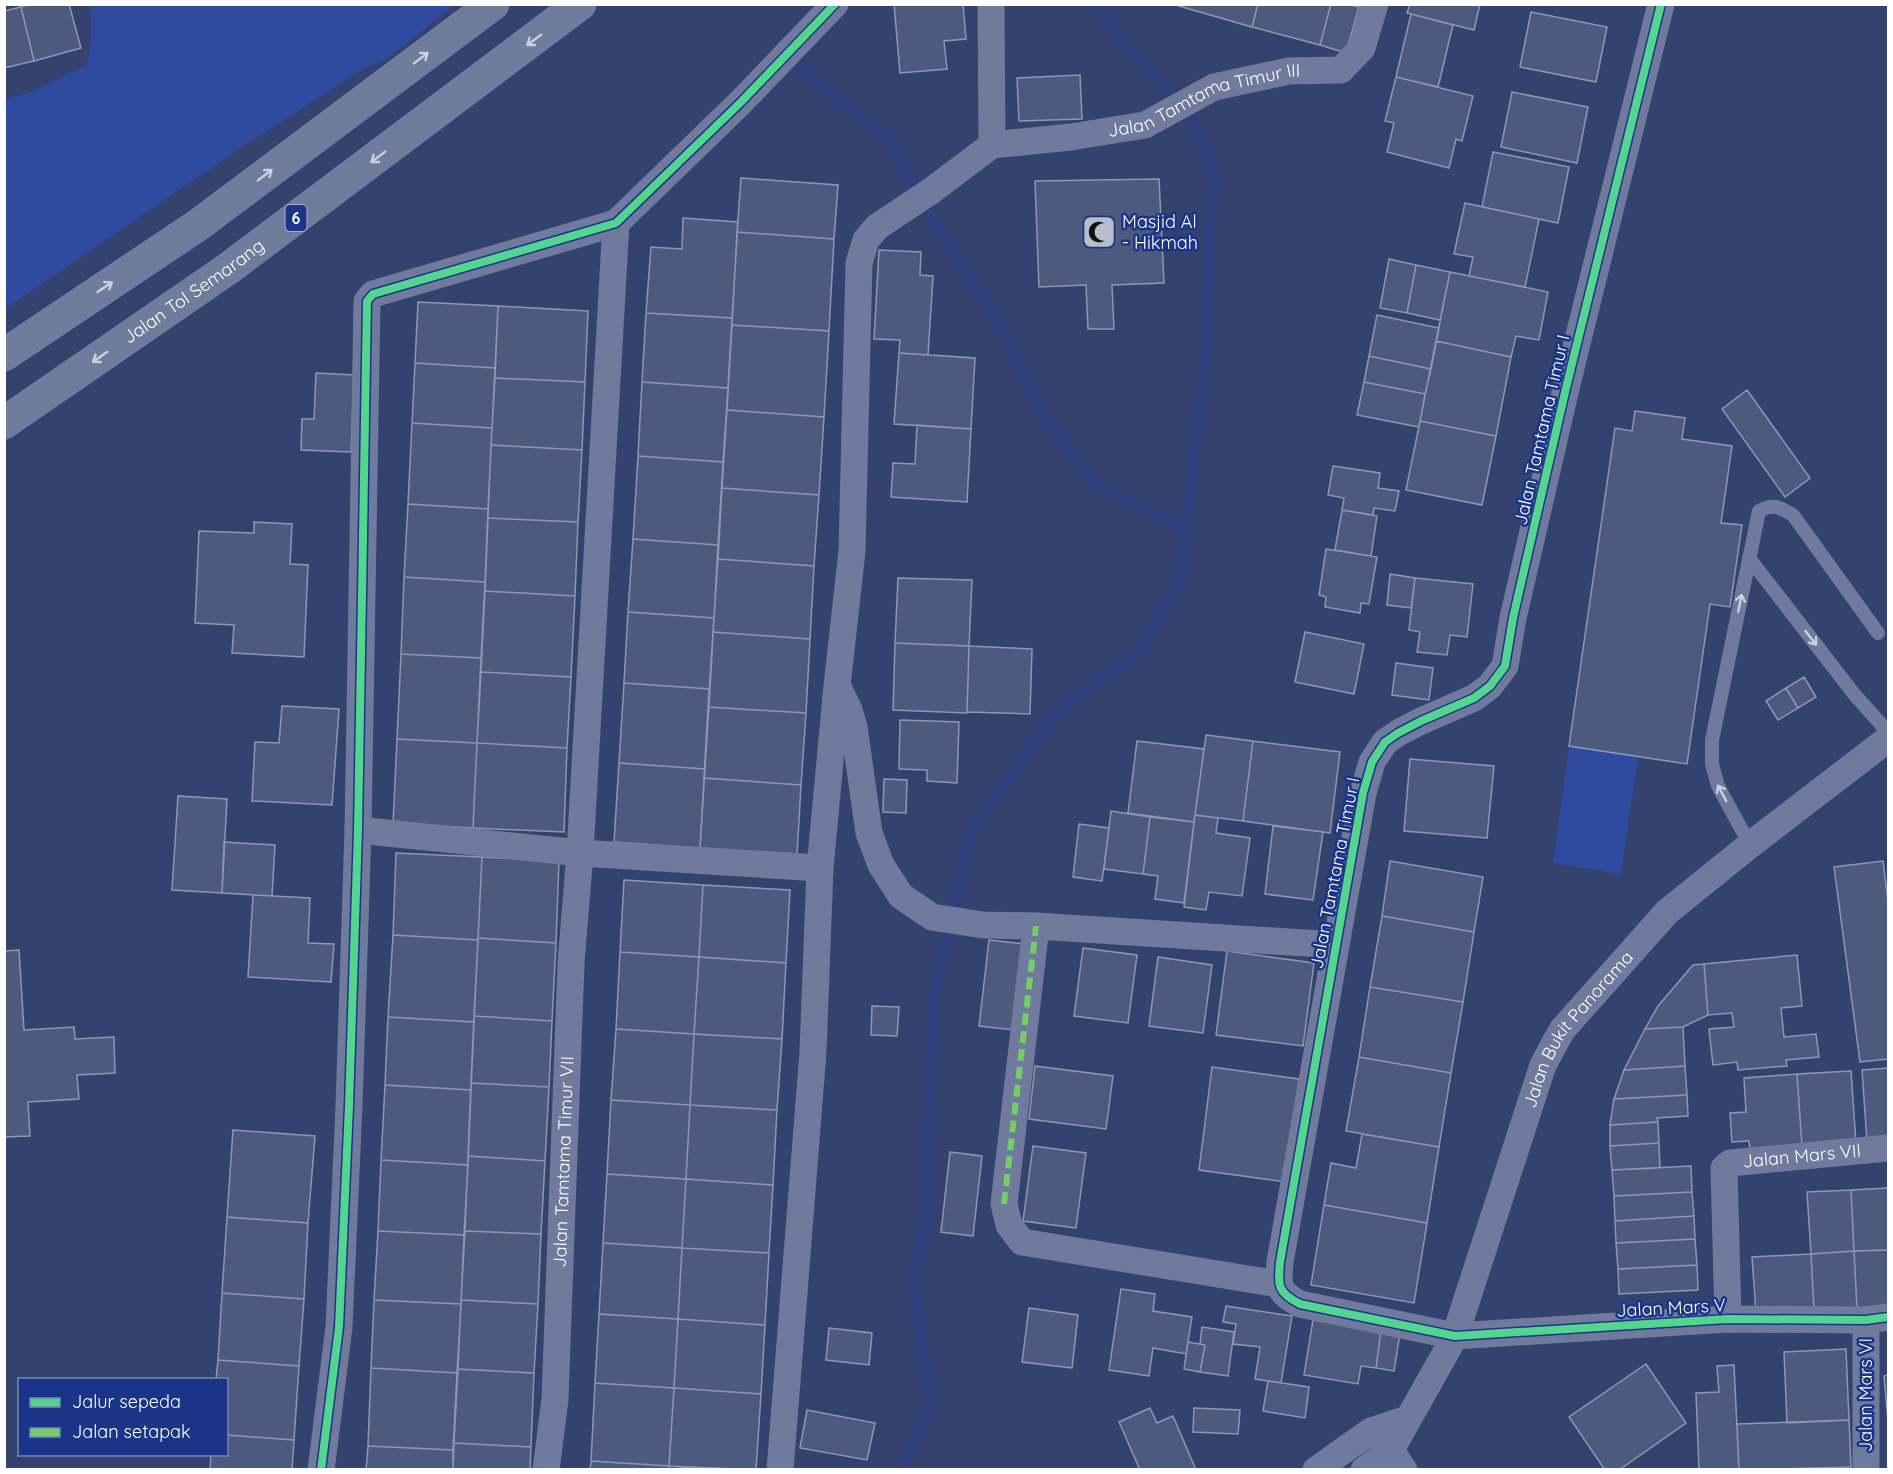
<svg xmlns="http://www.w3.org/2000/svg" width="1893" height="1474" font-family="Quicksand,sans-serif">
	<rect width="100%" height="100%" fill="#33426f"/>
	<path fill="#2e4b9f" d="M93 5V4L454 5 386 59 360 71 242 147 5 309V99L26 94 87 65 91 40V9Z
		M1569 746 1638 756 1621 874 1553 863Z"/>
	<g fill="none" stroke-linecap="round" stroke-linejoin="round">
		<path stroke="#2e417e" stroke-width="10" d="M797 67 891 140 932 220 1003 329 1044 416 1096 485 1187 530
			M902 1470 932 1400 919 1329 913 1278 926 1228 933 999 971 830 1059 710 1139 651 1180 583 1206 353 1209 240 1216 178 1190 114 1117 36 1097 4"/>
	</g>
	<path fill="#4d5a7e" stroke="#8e97b2" stroke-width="1.5" d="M31 4H69L81 48 34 61 21 7Z
		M894 4H963L966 39 944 41 947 69 900 73Z
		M1172 4H1258L1252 27Z
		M1258 4H1331L1320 45 1252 27Z
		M1331 4H1349L1359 7 1346 53 1320 45Z
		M1410 4H1480L1474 30 1407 13Z
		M21 7 34 61 4 68V11Z
		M1531 12 1607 27 1596 82 1520 67Z
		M1411 14 1453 25 1438 87 1396 77Z
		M1080 75 1082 119 1019 121 1017 78Z
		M1396 77 1473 96 1462 141 1456 139 1449 168 1387 152 1394 123 1385 121Z
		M1512 92 1588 107 1577 163 1501 147Z
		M1493 152 1569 167 1558 223 1482 207Z
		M741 178 838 185 834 239 737 232Z
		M1159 179 1164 283 1112 285 1114 329H1088L1086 285 1039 287 1035 181Z
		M1465 203 1539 219 1525 287 1469 276 1473 257 1454 254Z
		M683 218 738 222 732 318 646 313 651 247 682 249Z
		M737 232 834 239 829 331 732 325Z
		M879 250 921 252 920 275 933 276 928 355 899 353 900 340 874 339Z
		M1389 259 1416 265 1407 313 1380 308Z
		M1416 265 1450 272 1440 320 1407 313Z
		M1450 272 1548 292 1539 340 1516 336 1511 357 1436 341Z
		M418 302 498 306 495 368 415 363Z
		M498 306 588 311 585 382 495 378Z
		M646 313 732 318 728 388 642 382Z
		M1377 315 1439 328 1431 369 1369 356Z
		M732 325 829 331 824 417 727 410Z
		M1436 341 1511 357 1496 436 1420 421Z
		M899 353 975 358 971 429 894 424Z
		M1369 356 1431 369 1425 394 1364 382Z
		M415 363 495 368 492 428 412 423Z
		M316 373 354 375 351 452 301 450 302 419H314Z
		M495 378 585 382 582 450 491 445Z
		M642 382 728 388 723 462 638 456Z
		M1364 382 1425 394 1419 427 1357 415Z
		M1747 390 1810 478 1785 497 1722 409Z
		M727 410 824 417 819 495 722 488Z
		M1635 411 1685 418 1682 439 1732 446 1721 523 1742 525 1730 607 1710 604 1687 764 1569 746 1615 428 1632 431Z
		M1420 421 1496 436 1482 505 1406 490Z
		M412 423 492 428 488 509 408 504Z
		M917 425 971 429 967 502 891 497 893 463 915 464Z
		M491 445 582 450 578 522 488 518Z
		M638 456 723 462 718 545 633 539Z
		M1333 466 1380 473 1378 488 1399 491 1395 511 1374 508 1373 515 1342 510 1344 498 1328 495Z
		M722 488 819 495 814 566 718 559Z
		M408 504 488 509 485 582 404 577Z
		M1342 510 1377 516 1371 556 1335 550Z
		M488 518 578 522 575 596 485 591Z
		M254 522 292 524 290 564 308 565 304 657 232 653 234 625 195 623 199 531 254 533Z
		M633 539 718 545 714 618 628 612Z
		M1326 549 1377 557 1369 604 1361 603 1360 613 1325 607 1326 597 1319 595Z
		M718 559 814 566 810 639 713 632Z
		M1390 574 1415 578 1411 608 1387 605Z
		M404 577 485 582 481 658 401 654Z
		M898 578 972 580 969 646 895 643Z
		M1415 578 1473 584 1467 637 1450 635 1447 655 1417 652 1420 632 1409 630Z
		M485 591 575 596 571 677 481 672Z
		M628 612 714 618 710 689 624 683Z
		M713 632 810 639 806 713 708 707Z
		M1305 632 1364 644 1354 694 1295 682Z
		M895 643 969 646 967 713 893 710Z
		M969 646 1032 649 1030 714 967 712Z
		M401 654 481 658 477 743 397 739Z
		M1396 663 1433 668 1429 700 1392 695Z
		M481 672 571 677 567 748 477 743Z
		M1804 677 1816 697 1798 708 1786 688Z
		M624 683 710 689 705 769 619 763Z
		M1786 688 1798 708 1778 720 1766 701Z
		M282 706 339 709 332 805 252 801 255 742 279 743Z
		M708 707 806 713 801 785 704 778Z
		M900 720 959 722 957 783 927 781V770L899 769Z
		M1206 735 1253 741 1243 821 1195 815Z
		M397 739 477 743 473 828 393 823Z
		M1137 741 1204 749 1194 822 1128 813Z
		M1253 741 1340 752 1330 833 1243 821Z
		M477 743 567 748 564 832 473 828Z
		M1410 759 1494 766 1487 838 1404 831Z
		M619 763 705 769 700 848 614 842Z
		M704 778 801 785 797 855 700 848Z
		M884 779 907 780 906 813 883 812Z
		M178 796 227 799 222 893 172 890Z
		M1111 811 1150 817 1143 874 1104 869Z
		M1195 815 1218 818 1216 833 1250 838 1242 896 1209 892 1206 910 1184 907Z
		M1150 817 1194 822 1184 903 1155 899 1158 876 1143 874Z
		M1079 824 1109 828 1102 881 1073 877Z
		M1273 826 1323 832 1313 900 1265 894Z
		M224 842 275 845 272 896 222 893Z
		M396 853 482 857 478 940 393 935Z
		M482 857 559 861 556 943 478 938Z
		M1390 861 1483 877 1474 932 1382 916Z
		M1883 861 1888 902V1059L1860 1062 1834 867Z
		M624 880 703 885 699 957 620 952Z
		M703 885 790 890 786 963 699 957Z
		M253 895 310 898 308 943 334 944 331 982 248 977Z
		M1382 916 1474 932 1463 1002 1370 987Z
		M393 935 478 940 474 1022 388 1017Z
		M478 938 556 943 552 1021 474 1016Z
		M989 940 1024 944 1014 1030 979 1026Z
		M1083 948 1137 955 1128 1023 1074 1016Z
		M19 950 24 1030 74 1027 75 1039 114 1037 115 1073 77 1075 79 1099 28 1102 30 1136 4 1137V951Z
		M1227 951 1314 963 1303 1046 1216 1035Z
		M620 952 699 957 694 1034 616 1029Z
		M1797 955 1802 1006 1781 1008 1784 1037 1816 1034 1819 1057 1786 1060 1787 1066 1738 1070 1737 1062 1713 1065 1709 1029 1734 1027 1732 1013 1708 1015 1704 964Z
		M699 957 786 963 782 1039 694 1034Z
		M1158 957 1212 965 1203 1033 1149 1026Z
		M1704 964 1708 1015 1683 1027 1645 1029 1658 1006 1693 965Z
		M1370 987 1463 1002 1451 1073 1359 1057Z
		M872 1006 899 1007 897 1036 871 1035Z
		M474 1016 552 1021 549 1087 471 1083Z
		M388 1017 474 1022 471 1090 385 1085Z
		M1683 1027 1685 1066 1624 1070 1645 1029Z
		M616 1029 694 1034 690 1105 611 1100Z
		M694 1034 782 1039 777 1110 690 1105Z
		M1359 1057 1451 1073 1439 1147 1346 1131Z
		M1035 1066 1113 1076 1106 1129 1029 1119Z
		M1685 1066 1687 1095 1614 1099 1624 1070Z
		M1212 1067 1299 1079 1286 1182 1199 1170Z
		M1888 1068V1140L1867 1142 1862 1070Z
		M1851 1071 1856 1143 1802 1146 1797 1074Z
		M1797 1074 1802 1146 1750 1150 1749 1141 1732 1142 1730 1113 1746 1112 1744 1078Z
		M471 1083 549 1087 545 1161 468 1156Z
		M385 1085 471 1090 468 1165 381 1160Z
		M1687 1095 1688 1116 1657 1118 1658 1122 1610 1125 1614 1099Z
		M611 1100 690 1105 686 1179 607 1174Z
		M690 1105 777 1110 773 1185 686 1179Z
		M1658 1122 1659 1143 1610 1146V1125Z
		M233 1130 315 1136 308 1223 227 1217Z
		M1362 1134 1439 1147 1427 1223 1324 1205 1331 1163 1356 1168Z
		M1659 1143 1660 1168 1612 1170 1610 1146Z
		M1033 1146 1086 1153 1076 1228 1023 1221Z
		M950 1152 982 1156 973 1236 941 1232Z
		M468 1156 545 1161 541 1234 465 1231Z
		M381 1160 468 1165 464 1235 378 1231Z
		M1691 1166 1692 1192 1614 1196 1612 1170Z
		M607 1174 686 1179 682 1248 603 1243Z
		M686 1179 773 1185 769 1253 682 1248Z
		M1888 1188V1250L1854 1251 1851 1190Z
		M1851 1190 1854 1251 1811 1254 1807 1192Z
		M1692 1192 1694 1216 1615 1221 1614 1196Z
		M1324 1205 1427 1223 1414 1303 1311 1285Z
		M1694 1216 1695 1239 1616 1243 1615 1221Z
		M227 1217 308 1223 304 1299 222 1293Z
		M378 1231 464 1235 461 1304 374 1300Z
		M465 1231 541 1234 538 1304 461 1300Z
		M1695 1239 1697 1265 1618 1269 1616 1243Z
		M603 1243 682 1248 678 1319 599 1314Z
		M682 1248 769 1253 765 1325 678 1319Z
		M1888 1250V1306L1857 1308 1854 1251Z
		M1854 1251 1857 1308 1814 1310 1811 1254Z
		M1811 1254 1814 1310 1756 1313 1752 1257Z
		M1697 1265 1698 1290 1619 1294 1618 1269Z
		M1121 1289 1155 1294 1153 1311 1192 1317 1186 1354 1153 1348 1149 1376 1109 1370Z
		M222 1293 304 1299 299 1366 218 1360Z
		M374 1300 461 1304 457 1373 371 1368Z
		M461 1300 538 1304 534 1373 458 1369Z
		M1226 1306 1292 1316 1281 1383 1255 1379 1260 1347 1233 1344 1236 1324 1223 1322Z
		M1029 1308 1078 1315 1072 1368 1022 1362Z
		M599 1314 678 1319 674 1388 595 1383Z
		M678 1319 765 1325 761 1394 674 1388Z
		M1313 1320 1381 1330 1376 1368 1361 1366 1358 1384 1304 1375Z
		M1202 1327 1234 1332 1228 1376 1200 1372 1205 1345 1200 1344Z
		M829 1328 872 1333 869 1365 826 1360Z
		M1381 1330 1400 1333 1394 1371 1376 1368Z
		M1188 1342 1205 1345 1200 1372 1184 1369Z
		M1846 1349 1849 1420 1787 1423 1784 1352Z
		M218 1360 299 1366 294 1440 226 1435V1380H216Z
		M1646 1364 1686 1423 1619 1470H1605L1569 1417Z
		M1734 1365 1739 1470H1699L1696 1393 1719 1392 1717 1366Z
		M371 1368 457 1373 453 1450 368 1446Z
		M458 1369 534 1373 531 1447 454 1443Z
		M1888 1375V1422L1884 1376Z
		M1268 1381 1309 1387 1305 1418 1263 1411Z
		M595 1383 674 1388 669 1466 591 1461Z
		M674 1388 761 1394 756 1470 669 1466Z
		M1150 1408 1157 1423 1173 1416 1196 1470H1140L1119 1422Z
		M1194 1408 1240 1410 1238 1434 1193 1432Z
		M807 1410 875 1423 867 1460 800 1448Z
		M1849 1420 1851 1467 1739 1470 1737 1424Z
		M226 1435 294 1440 292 1470H210L211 1454H226Z
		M454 1443 531 1447 530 1470H453Z
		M368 1446 453 1450V1470H366Z
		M591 1461 669 1466V1470H590Z
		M669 1466 722 1470H669Z
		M1851 1467V1470H1795Z"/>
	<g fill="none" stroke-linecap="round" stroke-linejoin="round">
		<path stroke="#6f7a9d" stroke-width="14" d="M1749 558 1854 694 1888 732
			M1750 845 1718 786 1712 764V740L1759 511C1773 503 1779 507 1793 515L1878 633"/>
		<g stroke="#6f7a9d" stroke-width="27">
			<path d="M1661 4 1566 388 1513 618 1505 666 1490 686 1474 698 1421 721 1398 733 1385 742 1372 762 1363 793 1280 1262C1278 1286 1277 1292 1300 1304L1455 1336 1728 1319 1866 1320 1888 1317"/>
			<path id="s1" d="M992 145 1071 137 1145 125 1214 87 1289 71 1341 70 1362 48 1375 4"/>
			<path d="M839 689 849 710 854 727 869 833 881 865 901 896 932 917 983 925 1036 926 1336 945"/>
			<path d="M358 830 580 853 820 868"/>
			<path d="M1036 926 1004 1204 1009 1225 1022 1242 1279 1284"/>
			<path id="s2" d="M1728 1319 1724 1168 1730 1163 1888 1148"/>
			<path d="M1866 1320V1470"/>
			<path d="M1379 1438 1391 1450 1404 1470"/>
			<path d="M321 1470 339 1327 349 1106 358 830 367 301 373 294 616 223 741 102 835 4"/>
			<path id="s3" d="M546 1470 555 1399 571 963 580 853 616 223"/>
			<path d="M780 1470 813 1052 820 868 837 686 852 551 859 263 866 240 877 227 931 191 992 145 991 4"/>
			<path d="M1316 1470 1371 1431 1407 1419"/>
			<path id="s4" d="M1364 1470 1391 1450 1455 1336 1543 1065 1562 1030 1667 912 1750 845 1888 739"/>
		</g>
		<g stroke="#707c9b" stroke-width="33">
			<path d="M4 355 198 225 493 4"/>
			<path id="s5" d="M4 423 229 268 580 4"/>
		</g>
		<path stroke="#74ce65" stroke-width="6" stroke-dasharray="12 6" stroke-linecap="butt" d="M1004 1204 1036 926"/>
		<defs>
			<path id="cycleway" d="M1661 4 1566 388 1513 618 1505 666 1490 686 1474 698 1421 721 1398 733 1385 742 1372 762 1363 793 1280 1262C1278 1286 1277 1292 1300 1304L1455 1336 1728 1319 1866 1320 1888 1317
				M321 1470 339 1327 349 1106 358 830 367 301 373 294 616 223 741 102 835 4"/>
		</defs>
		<use href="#cycleway" stroke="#1a3588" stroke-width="11"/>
		<use href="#cycleway" stroke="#53d58f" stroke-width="8"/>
	</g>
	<defs><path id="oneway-shaft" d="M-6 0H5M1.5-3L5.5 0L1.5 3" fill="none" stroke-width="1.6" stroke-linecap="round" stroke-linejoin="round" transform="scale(1.5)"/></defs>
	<g stroke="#cdd1dc">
		<use href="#oneway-shaft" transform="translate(534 40) rotate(143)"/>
		<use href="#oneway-shaft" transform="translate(421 58) rotate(-37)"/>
		<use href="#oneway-shaft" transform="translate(378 157) rotate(143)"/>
		<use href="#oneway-shaft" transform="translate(265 175) rotate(-37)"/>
		<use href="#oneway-shaft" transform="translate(105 287) rotate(-34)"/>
		<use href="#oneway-shaft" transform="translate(100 357) rotate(145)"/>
	</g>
	<g stroke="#cdd0dd">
		<use href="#oneway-shaft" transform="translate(1740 603) rotate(-78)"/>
		<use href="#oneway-shaft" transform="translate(1811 638) rotate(52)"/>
		<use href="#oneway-shaft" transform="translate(1722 793) rotate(-118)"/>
	</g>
	<defs>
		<symbol id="mosque-square" viewBox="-11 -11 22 22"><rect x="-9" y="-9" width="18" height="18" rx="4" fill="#b8bdcd" stroke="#1a3588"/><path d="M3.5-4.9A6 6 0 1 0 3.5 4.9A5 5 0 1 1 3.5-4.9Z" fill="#111"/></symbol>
	</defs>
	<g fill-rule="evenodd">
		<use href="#mosque-square" x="1080" y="213" width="38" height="38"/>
	</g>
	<g text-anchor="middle" stroke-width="5" stroke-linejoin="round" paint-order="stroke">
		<rect fill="#1a3588" stroke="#bac2db" stroke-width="1.5" x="285.5" y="205" width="21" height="26" rx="4.5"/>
		<g font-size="16" font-weight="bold" fill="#fff">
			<text x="296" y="224">6</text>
		</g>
		<g font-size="18" fill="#fff" stroke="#1a3588">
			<text dy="6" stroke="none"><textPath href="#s1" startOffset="219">Jalan Tamtama Timur III</textPath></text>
			<text dy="6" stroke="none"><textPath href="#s5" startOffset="231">Jalan Tol Semarang</textPath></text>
			<text transform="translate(1542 430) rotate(-77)" y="6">Jalan Tamtama Timur I</text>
			<text transform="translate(1335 873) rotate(-79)" y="6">Jalan Tamtama Timur I</text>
			<text dy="6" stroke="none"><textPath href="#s4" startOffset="498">Jalan Bukit Panorama</textPath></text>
			<text dy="6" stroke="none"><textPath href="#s2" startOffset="231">Jalan Mars VII</textPath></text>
			<text dy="6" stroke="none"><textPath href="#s3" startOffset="309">Jalan Tamtama Timur VII</textPath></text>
			<text transform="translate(1671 1308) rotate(-3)" y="6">Jalan Mars V</text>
			<text transform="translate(1866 1395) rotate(-90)" y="6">Jalan Mars VI</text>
		</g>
		<g font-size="18" fill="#fff" stroke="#1a3588" text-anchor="start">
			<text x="1122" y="228">Masjid Al<tspan x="1122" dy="21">- Hikmah</tspan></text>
		</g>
	</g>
	<rect width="1893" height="1474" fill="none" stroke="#ffffff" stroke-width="12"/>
	<rect x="18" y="1378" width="210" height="78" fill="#1a3588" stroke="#7686b8" stroke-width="1.5"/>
	<rect x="30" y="1398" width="30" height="9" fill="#53d58f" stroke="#7686b8" stroke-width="1.5"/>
	<text x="72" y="1408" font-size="18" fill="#ffffff">Jalur sepeda</text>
	<rect x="30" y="1428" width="30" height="9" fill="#74ce65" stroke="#7686b8" stroke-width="1.5"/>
	<text x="72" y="1438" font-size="18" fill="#ffffff">Jalan setapak</text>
</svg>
